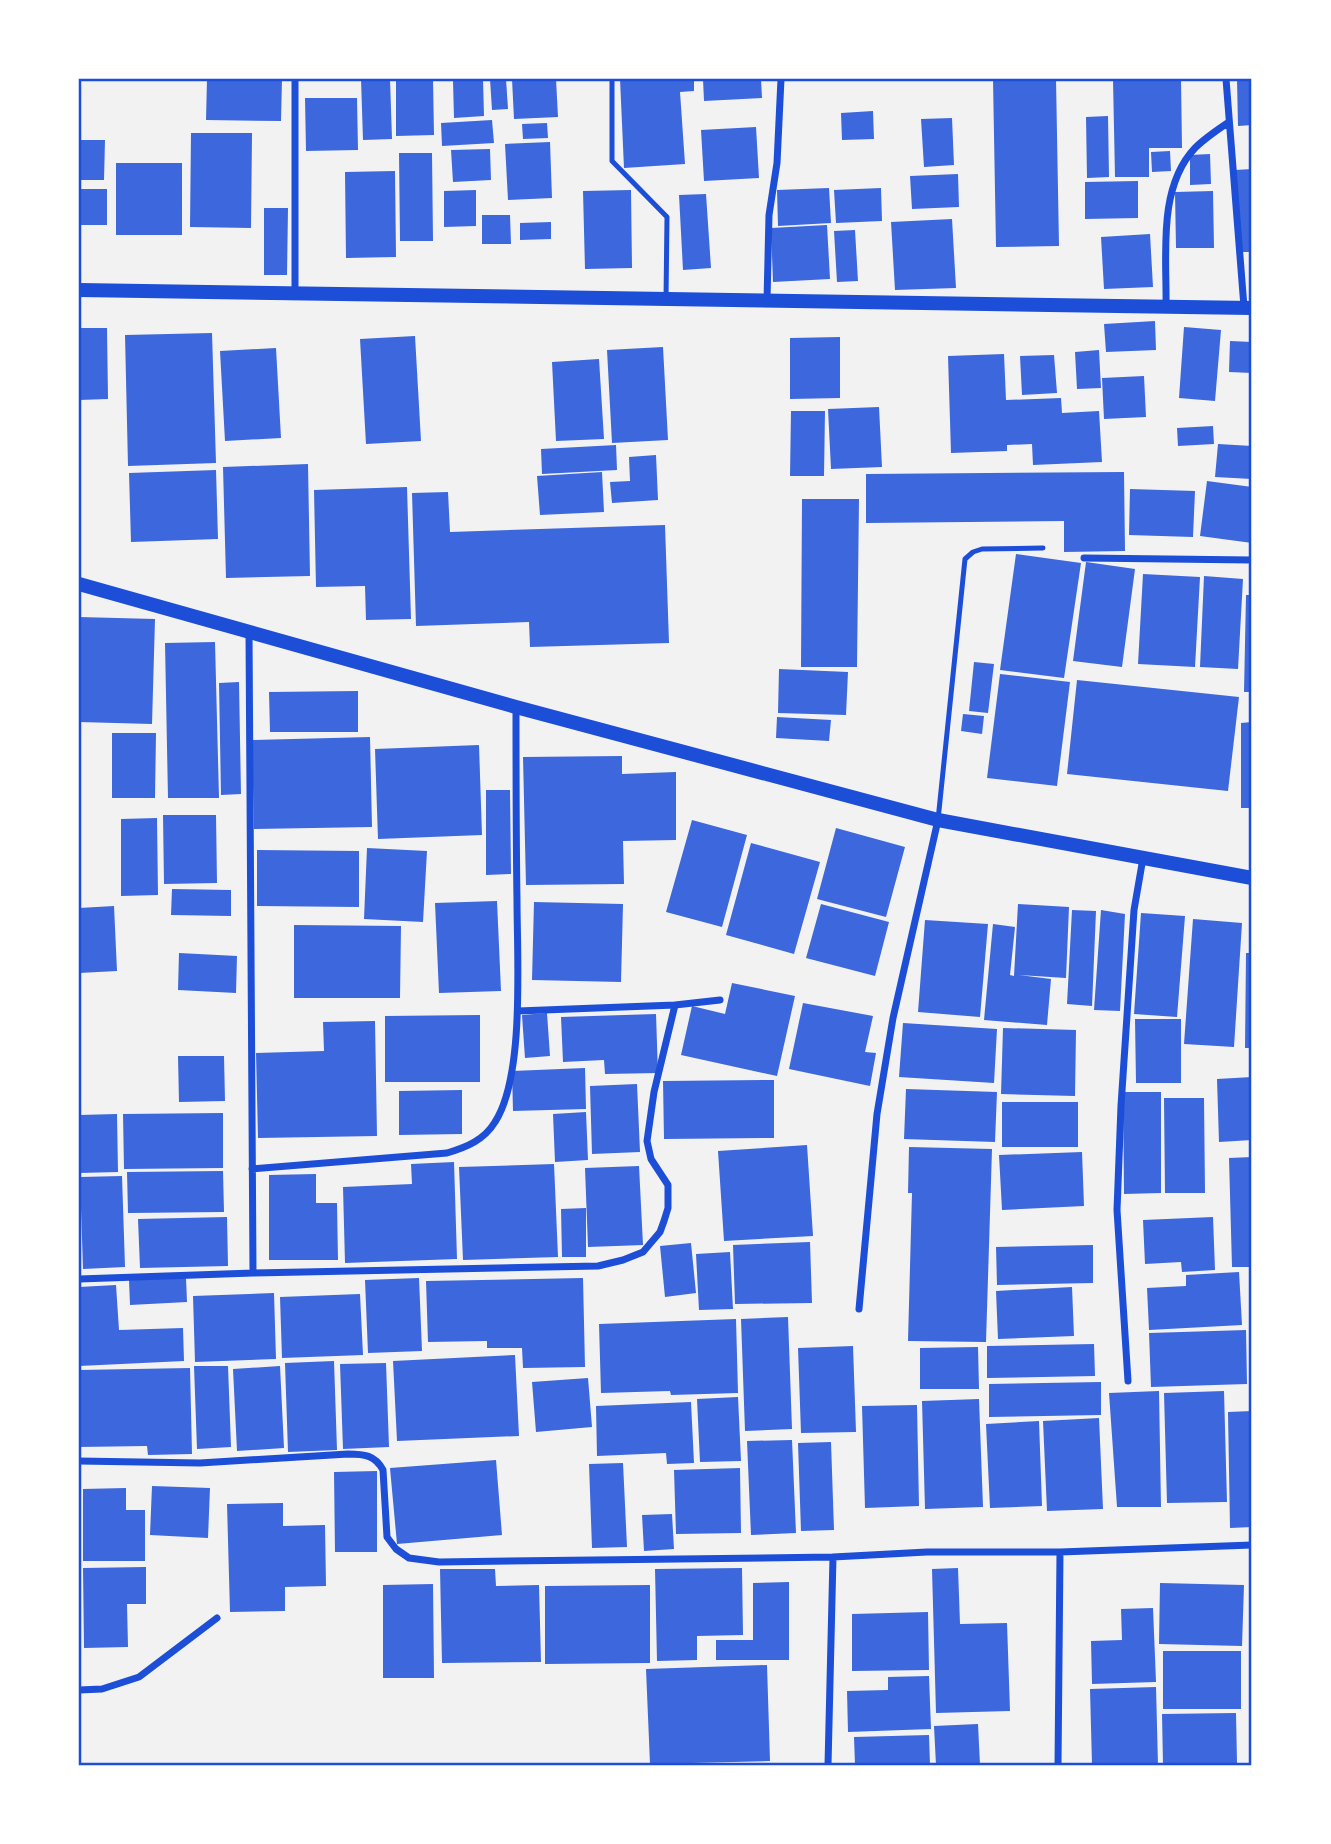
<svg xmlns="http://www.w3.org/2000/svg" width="1331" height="1844" font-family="'Noto Serif',serif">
	<rect width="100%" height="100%" fill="#f2f2f2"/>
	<path fill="#3d67dc" d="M207 79H282L281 121 206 120Z
		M361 79H390L392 139 363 140Z
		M396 79H433L434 135 396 136Z
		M483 79 484 116 454 118 453 81Z
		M490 79H506L508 109 492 110Z
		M512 79H556L558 117 514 119Z
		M620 79H694V91L680 92 685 164 624 168Z
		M703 79H761L762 98 704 101Z
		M993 79H1056L1059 246 996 247Z
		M1113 79H1181L1182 148H1149V177H1115Z
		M1237 79H1252V125L1238 126Z
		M305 98H357L358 150 306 151Z
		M873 111 874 139 842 140 841 113Z
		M1108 116 1109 177 1087 178 1086 117Z
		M952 118 954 165 924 167 921 119Z
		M492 120 494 143 442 146 441 123Z
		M547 123 548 138 523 139 522 124Z
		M756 127 759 178 704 181 701 130Z
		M191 133H252L251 228 190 227Z
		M79 140H105L104 180H79Z
		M550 142 552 198 508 200 505 144Z
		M490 149 491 180 453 182 451 150Z
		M1170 151 1171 171 1152 172 1151 152Z
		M399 153H432L433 241H400Z
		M1210 154 1211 184 1190 185V155Z
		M116 163H182V235H116Z
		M1252 169V252H1241L1235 170Z
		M395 171 396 257 346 258 345 172Z
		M958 174 959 207 912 209 910 176Z
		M1138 181V218L1085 219V182Z
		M829 188 831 223 778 226 777 190Z
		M881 188 882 221 836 223 834 190Z
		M79 189H107V225H79Z
		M476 190V226L444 227V191Z
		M631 190 632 268 585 269 583 191Z
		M1213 191 1214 248H1176L1175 192Z
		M706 194 711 268 683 270 679 195Z
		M264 208H288L287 275H264Z
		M482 215H510L511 244H482Z
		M952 219 956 288 895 290 891 222Z
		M551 222V239L520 240V223Z
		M827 225 830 279 773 282 771 228Z
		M855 230 858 281 837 282 834 231Z
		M1150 234 1153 287 1104 289 1101 237Z
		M1155 321 1156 350 1106 352 1104 324Z
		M1184 327 1221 330 1215 401 1179 398Z
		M79 328H107L108 399 79 400Z
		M212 333 216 463 128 466 125 335Z
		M415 336 421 441 366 444 360 339Z
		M840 337V398L790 399V338Z
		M1230 341 1252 342V373L1229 372Z
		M663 347 668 440 612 443 607 350Z
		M276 348 281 438 225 441 220 351Z
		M1099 350 1101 388 1077 389 1075 352Z
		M1004 354 1006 400 1061 398 1062 413 1099 411 1102 462 1033 465 1032 444 1007 445V451L951 453 948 356Z
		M1054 355 1057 393 1022 395 1020 356Z
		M599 359 604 439 556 441 552 362Z
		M1144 376 1146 417 1104 419 1102 378Z
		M879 407 882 467 831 469 828 409Z
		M791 411H825L824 476H790Z
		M1213 426 1214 444 1178 446 1177 428Z
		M1218 444 1252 446V479L1215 477Z
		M616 445 617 470 542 474 541 449Z
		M656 455 658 500 612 503 610 482 630 481 629 457Z
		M308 464 310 576 226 578 223 467Z
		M216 470 218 539 131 542 129 473Z
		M602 472 604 512 540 515 537 476Z
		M1124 472 1125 551 1064 552V521L866 523V474Z
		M1207 481 1252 487V543L1200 536Z
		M407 487 411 619 366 620 365 586 316 587 314 490Z
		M1130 489 1195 491 1193 537 1129 535Z
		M448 492 450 532 665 525 669 643 530 647 529 622 416 626 412 493Z
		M802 499H859L857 667H801Z
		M1016 554 1081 563 1064 678 1000 670Z
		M1086 562 1135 569 1122 667 1073 661Z
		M1143 574 1200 577 1195 667 1138 664Z
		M1204 576 1243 579 1238 669 1200 667Z
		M1246 595H1252V692H1244Z
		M79 617 155 619 152 724 79 722Z
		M215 642 219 798H168L165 643Z
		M974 662 994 664 988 713 969 711Z
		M779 669 848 672 846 715 778 713Z
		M1000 674 1070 682 1057 786 987 778Z
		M1077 680 1239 697 1228 791 1067 774Z
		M239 682 241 794 221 795 219 683Z
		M358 691V732H270L269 692Z
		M963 714 984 716 982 734 961 731Z
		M777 717 831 720 829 741 776 738Z
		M1252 722V808H1241V723Z
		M112 733H156L155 798H112Z
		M370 737 372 827 254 829 252 740Z
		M479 745 482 835 378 839 375 749Z
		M622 756V774L676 772V840L623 841 624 884 526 885 523 757Z
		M486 790H510L511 874 486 875Z
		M163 815H216L217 883 164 884Z
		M157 818 158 895 121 896V819Z
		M692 820 747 835 722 927 666 912Z
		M836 828 905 847 886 917 817 899Z
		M751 843 820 862 794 954 726 935Z
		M367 848 427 851 423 922 364 919Z
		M257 850 359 851V907L257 906Z
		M172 889 231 890V916L171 915Z
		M497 901 501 991 439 993 435 903Z
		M534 902 623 904 621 982 532 980Z
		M821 904 889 922 875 976 806 958Z
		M1018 904 1069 907 1066 978 1019 975 1051 979 1047 1025 984 1020 993 924 1015 927 1010 975 1014 976Z
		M114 906 117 971 79 973V908Z
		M1072 910 1096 911 1092 1006 1067 1004Z
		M1101 910 1125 914 1120 1011 1094 1010Z
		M1141 913 1185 916 1177 1017 1134 1014Z
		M1193 919 1242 923 1234 1047 1184 1044Z
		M925 920 988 924 980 1017 918 1012Z
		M294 925 401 926 400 998H294Z
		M179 953 237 956 236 993 178 990Z
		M1246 953H1252V1048H1245Z
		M732 983 795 996 777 1076 681 1055 692 1006 725 1014Z
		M803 1003 873 1016 865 1052 876 1053 870 1086 789 1069Z
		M547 1013 550 1056 525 1058 522 1015Z
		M656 1014 658 1073 605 1074 604 1060 563 1062 561 1017Z
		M480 1015V1082H385V1016Z
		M1135 1019H1181V1083H1136Z
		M375 1021 377 1136 258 1138 256 1053 324 1051 323 1022Z
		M903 1023 997 1029 994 1083 899 1077Z
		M1003 1028 1076 1030 1075 1096 1001 1094Z
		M178 1056H224L225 1101 179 1102Z
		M585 1068 586 1109 513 1111 512 1071Z
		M1252 1077V1140L1219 1142 1217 1079Z
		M774 1080V1138L664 1139 663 1081Z
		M637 1084 640 1152 592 1154 590 1086Z
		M906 1089 997 1092 995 1142 904 1139Z
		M462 1090V1134L399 1135V1091Z
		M1123 1092H1161V1193L1124 1194Z
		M1164 1098H1204L1205 1193H1165Z
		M1002 1102H1078V1147H1002Z
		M586 1112 588 1160 555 1162 553 1114Z
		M223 1113V1168L124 1169 123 1114Z
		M117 1114 118 1172 79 1173V1115Z
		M807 1145 813 1236 724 1241 718 1151Z
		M909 1147 992 1149 986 1342 908 1341 912 1193H908Z
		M1082 1152 1084 1206 1002 1210 999 1155Z
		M1252 1157V1267H1232L1229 1158Z
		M454 1162 457 1259 345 1263 343 1187 412 1184 411 1164Z
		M554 1164 558 1257 463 1260 459 1167Z
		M639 1166 643 1245 588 1247 585 1168Z
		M223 1171 224 1212 128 1213 127 1172Z
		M316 1174V1203H337L338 1260H269V1175Z
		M122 1176 125 1267 83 1269 80 1177Z
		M586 1208V1257H562L561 1209Z
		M227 1217 228 1266 140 1268 138 1219Z
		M1213 1217 1215 1270 1182 1272 1181 1262 1145 1264 1143 1220Z
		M810 1242 812 1303 735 1304 733 1245Z
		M691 1243 696 1293 665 1297 660 1246Z
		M1093 1245V1283L997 1285 996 1247Z
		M730 1252 733 1309 699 1310 696 1254Z
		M1239 1272 1242 1325 1149 1330 1147 1288 1186 1286V1275Z
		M186 1278 187 1302 130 1305 129 1280Z
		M419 1278 422 1351 368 1353 365 1280Z
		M583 1278 585 1367 523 1368 522 1348H487V1341L428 1342 426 1281Z
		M116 1285 119 1330 183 1328 184 1361 79 1366V1287Z
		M1072 1287 1074 1336 998 1339 996 1291Z
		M274 1293 276 1359 195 1362 193 1296Z
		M360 1294 363 1355 282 1358 280 1297Z
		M788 1317 792 1429 745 1431 741 1319Z
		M736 1319 738 1393 671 1395 670 1391 601 1393 599 1324Z
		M1246 1330 1247 1384 1151 1387 1149 1333Z
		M1094 1344 1095 1376 987 1378V1346Z
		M853 1346 856 1432 801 1433 798 1348Z
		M978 1347 979 1389H920V1348Z
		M515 1355 519 1436 397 1441 393 1361Z
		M334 1361 337 1450 288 1452 285 1363Z
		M386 1363 389 1447 343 1449 340 1364Z
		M194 1366H228L231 1447 197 1449Z
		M280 1366 284 1448 237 1451 233 1369Z
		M190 1368 192 1454 148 1455 147 1446 79 1447V1370Z
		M588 1378 592 1427 536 1432 532 1382Z
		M1101 1382V1415L989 1417V1384Z
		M1159 1391 1161 1507H1117L1109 1393Z
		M1224 1391 1227 1502 1167 1503 1164 1393Z
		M738 1397 741 1461 700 1462 697 1399Z
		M979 1399 983 1507 925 1509 922 1401Z
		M691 1402 694 1463 667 1464 666 1453 597 1456 596 1406Z
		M917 1405 919 1506 865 1508 862 1406Z
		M1252 1411V1527L1230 1528 1228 1412Z
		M1099 1418 1103 1509 1047 1511 1043 1421Z
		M1039 1421 1042 1506 990 1508 986 1424Z
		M792 1440 796 1533 751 1535 747 1441Z
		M831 1442 834 1530 801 1531 798 1443Z
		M496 1460 502 1535 397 1544 390 1468Z
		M623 1463 627 1547 592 1548 589 1464Z
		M740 1468 741 1533 676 1534 674 1470Z
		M377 1471V1552H335L334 1472Z
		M152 1486 210 1488 208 1538 150 1535Z
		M126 1488V1510H145V1561H83V1489Z
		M283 1503V1526L325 1525 326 1586 285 1587V1611L230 1612 227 1504Z
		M672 1514 674 1549 644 1551 642 1515Z
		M146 1567V1604H127L128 1647 84 1648 83 1568Z
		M742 1568 743 1635 697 1636V1660L657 1661 655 1569Z
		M958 1568 960 1624 1007 1623 1010 1711 936 1713 932 1569Z
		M440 1569H495L496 1586 539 1585 541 1662 442 1663Z
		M789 1582V1660H716V1640H753V1583Z
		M1160 1583 1244 1585 1242 1646 1159 1644Z
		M433 1584 434 1678H383V1585Z
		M650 1585V1663L545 1664V1586Z
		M1153 1608 1156 1682 1092 1684 1091 1641 1122 1640 1121 1609Z
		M928 1612 929 1670 852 1671V1614Z
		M1163 1651H1241V1709H1163Z
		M767 1665 770 1761 650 1764 646 1669Z
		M929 1676 931 1729 848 1732 847 1691 888 1690V1677Z
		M1156 1687 1158 1765H1092L1090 1689Z
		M1236 1713 1237 1763 1163 1765 1162 1714Z
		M978 1724 980 1765H936L934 1726Z
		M929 1735 930 1765H855L854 1737Z"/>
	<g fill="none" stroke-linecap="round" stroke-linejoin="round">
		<path stroke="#1d4ed8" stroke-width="5" d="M612 79V161L667 217 666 299
			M938 820 965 559 973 552 982 549 1043 548"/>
		<path stroke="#1d4ed8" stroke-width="7" d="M295 79V293
			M1226 79 1244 307
			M767 301 769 215 777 163 781 79
			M1166 306C1167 257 1157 188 1195 148 1205 138 1217 130 1229 122
			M1084 558 1252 560
			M249 632 253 1273
			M518 1011 675 1005 720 1000
			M252 1169 447 1153C467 1147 484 1140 495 1122 525 1076 517 956 517 900 516 836 516 771 516 707
			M79 1279 253 1273 598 1266 623 1260 643 1252 660 1232 664 1221 668 1208V1185L651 1159 647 1141 654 1092 675 1005
			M859 1309 877 1114 893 1018 938 820
			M1128 1381 1117 1210 1121 1106 1134 910 1143 858
			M79 1461 200 1463 348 1454C364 1454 375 1455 383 1470L387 1537 396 1549 409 1558 439 1562 833 1557
			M79 1690 102 1689 139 1677 217 1618
			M828 1765 833 1557 927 1552H1060L1252 1545
			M1058 1765 1060 1552"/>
		<path stroke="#1d4ed8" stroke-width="14" d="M79 290 1252 308
			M79 584 516 707 938 820 1252 878"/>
	</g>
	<rect width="1331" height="1844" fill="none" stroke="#ffffff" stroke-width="161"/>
	<rect x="80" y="80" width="1170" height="1684" fill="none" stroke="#1d4ed8" stroke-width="2.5"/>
</svg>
